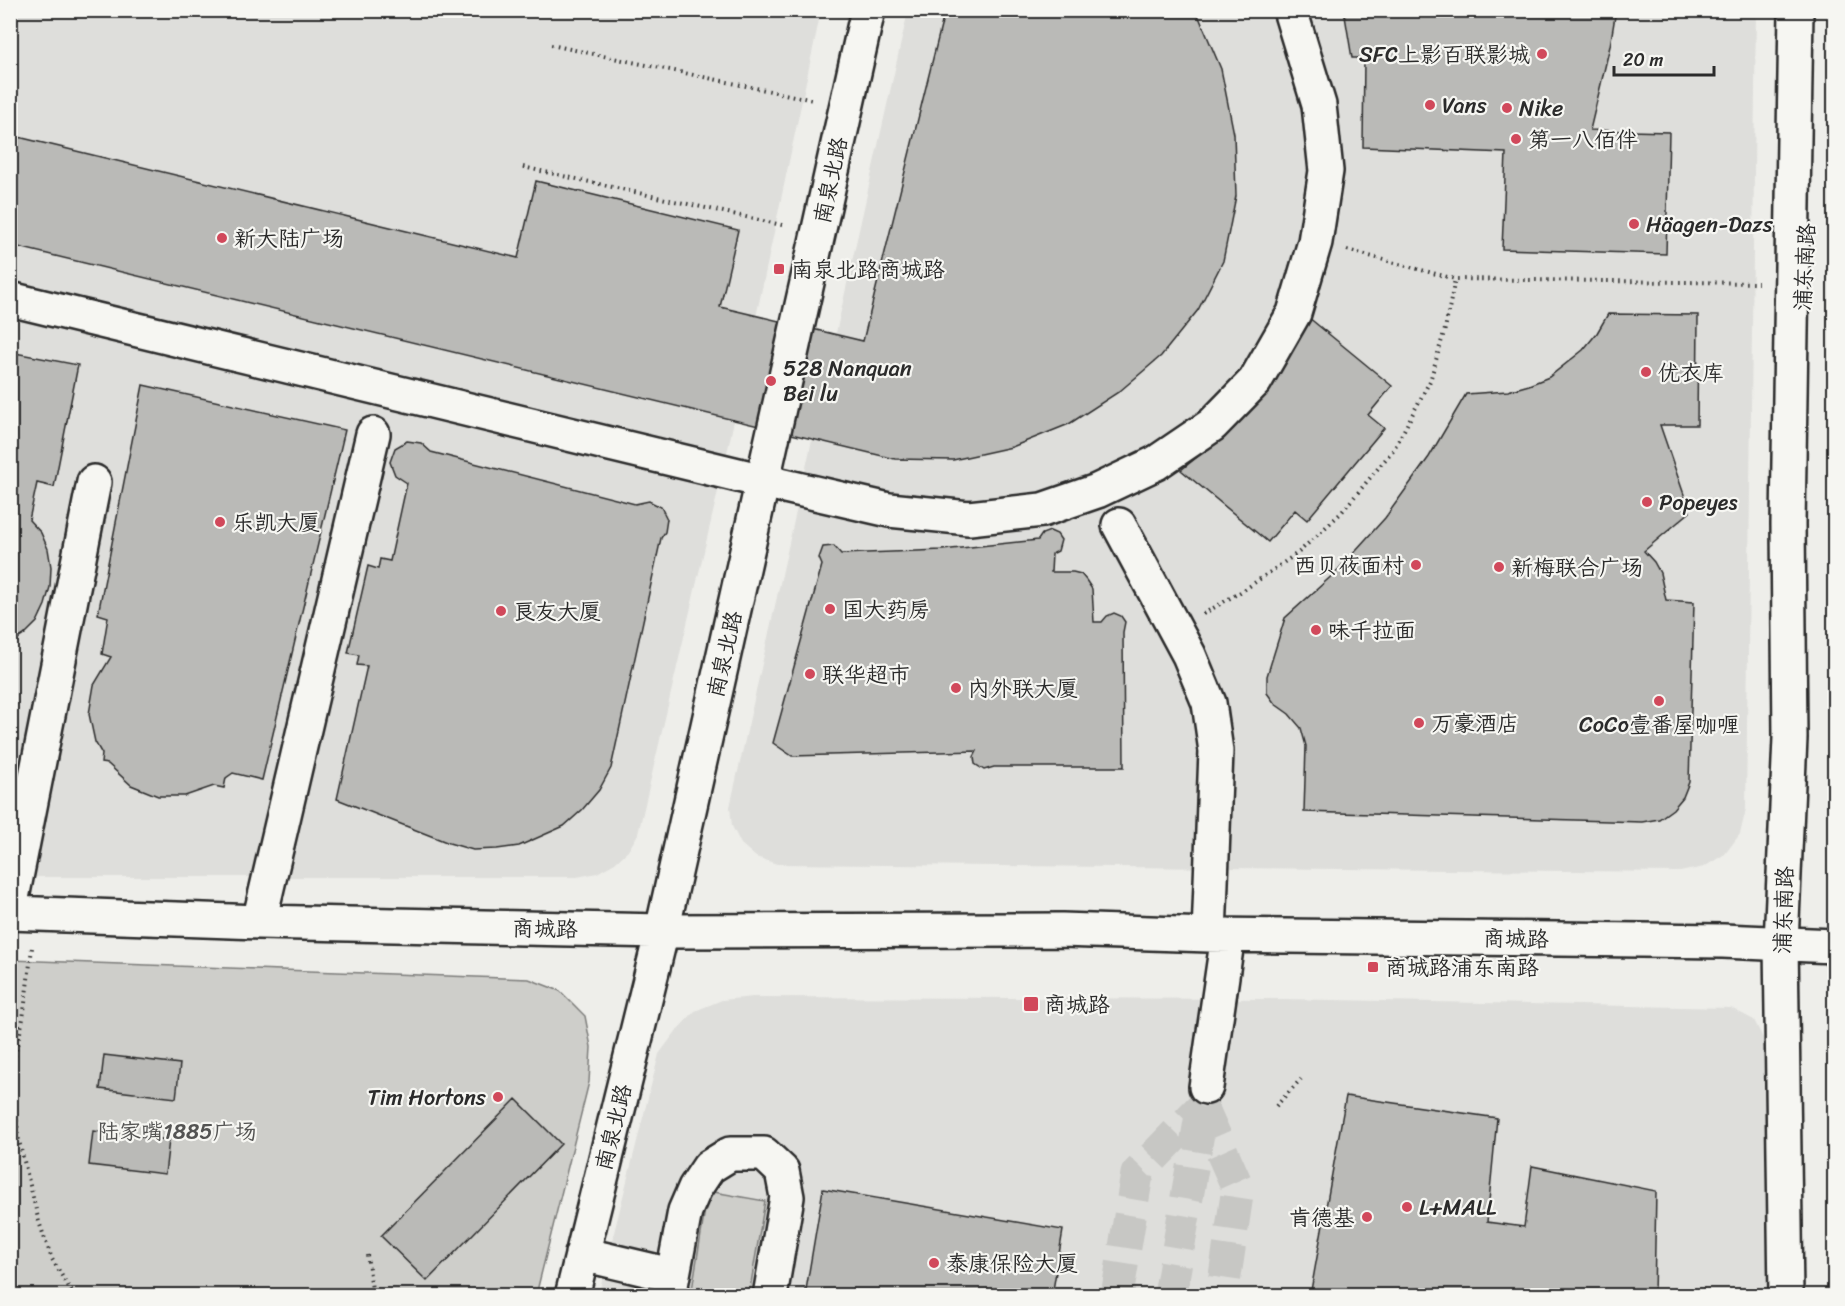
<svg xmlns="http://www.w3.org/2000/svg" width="1845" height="1306" font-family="Sriracha,'LXGW WenKai TC',sans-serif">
	<rect width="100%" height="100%" fill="#eeeeea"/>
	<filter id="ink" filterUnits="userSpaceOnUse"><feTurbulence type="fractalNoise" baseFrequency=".0167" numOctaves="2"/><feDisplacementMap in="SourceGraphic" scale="12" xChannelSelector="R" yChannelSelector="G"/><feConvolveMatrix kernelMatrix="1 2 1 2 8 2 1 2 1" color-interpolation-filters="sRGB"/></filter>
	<g filter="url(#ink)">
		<path fill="#dededb" d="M10 11H821L729 444 638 834 628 851 615 863 597 873 577 877H11Z
			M908 11H1756L1746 809 1740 834 1725 854 1704 867 1680 872 777 864 756 857 741 844 732 826 730 807Z
			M753 997 1283 999 1731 1008 1754 1020 1766 1044 1768 1295 598 1296 659 1054 677 1030 695 1011 722 1000Z"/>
		<path fill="#cececa" stroke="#7c7c7a" stroke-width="1.5" d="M11 960 529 979 560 991 585 1016 591 1047 589 1082 536 1295 11 1296Z
			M708 1191 765 1201 749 1295 691 1296Z"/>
		<path fill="#babab7" stroke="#2b2b2b" stroke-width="1.5" d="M945 10H1196L1221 69 1234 134 1236 196 1223 261 1198 310 1161 356 1120 391 1069 424 1012 447 953 460 895 459 10 245V135L518 258 536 181 738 230 720 307 863 341Z
			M1344 10H1616L1610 46 1590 130 1669 132 1666 254 1502 249 1506 153 1363 147 1364 58H1352Z
			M1608 314 1698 315 1697 425H1660L1690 512 1644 551 1654 562 1660 573 1666 600 1694 602 1689 782 1683 797 1673 809 1659 819 1642 822 1304 812 1306 746 1301 728 1289 714 1275 704 1267 693V676L1285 618 1336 572 1385 518 1429 457 1466 394 1508 391 1529 385 1549 377 1583 350 1597 333Z
			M1308 317 1392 386 1368 415 1384 428 1307 520 1295 510 1268 542 1181 470 1217 441Z
			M10 352 78 365 54 487 37 483 29 520 41 533 48 549 51 567 50 587 45 605 37 622 24 635 10 644Z
			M143 385 345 430 262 780 233 773 226 778 224 788 214 786 185 796H158L131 785 108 764 101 763 102 754 95 742 89 714 94 685 111 657 102 654 108 617 98 614Z
			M407 441 421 443 431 452 635 504 649 501 661 507 667 519 665 532 661 538 611 768 599 790 582 810 564 826 519 846 497 849 473 850 449 843 337 799 367 666 357 665 359 655 348 653 368 566 378 569 380 559 390 561 407 483 395 475 390 462 395 448Z
			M1050 531 1057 534 1061 540 1058 551 1052 554 1051 572H1073L1081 574 1086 580 1092 589 1094 622H1102L1107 616 1114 613 1121 616 1125 622 1123 632 1124 767H994L984 770 975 764 974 757 977 751 792 756 773 743 822 565 819 558 823 547 834 546 841 554 942 550 1038 540 1042 534Z
			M104 1055 180 1064 176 1098 100 1089Z
			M1346 1096 1497 1118 1487 1222 1524 1227 1532 1166 1656 1191 1654 1296H1310Z
			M516 1099 561 1144 427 1281 381 1236Z
			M93 1131 169 1140 165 1174 89 1165Z
			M823 1189 1063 1230 1052 1296H805Z"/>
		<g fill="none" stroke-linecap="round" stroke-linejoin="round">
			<path stroke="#c7c7c4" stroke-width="33" stroke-dasharray="33 16" stroke-linecap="butt" d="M1202 1107 1238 1188 1222 1296
				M1117 1296 1137 1174 1202 1107
				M1170 1296 1203 1104"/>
			<defs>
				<path id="minor" d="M10 299 763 481 889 510 969 518 1042 510 1097 491 1156 463 1212 425 1255 381 1294 313 1315 242 1326 171 1319 105 1290 10
					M1119 525 1189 655 1209 703 1216 751 1209 935
					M10 908 94 482
					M10 913 259 922 662 931 1062 930 1209 935 1723 941 1834 946
					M259 922 373 434
					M1206 1087 1228 935
					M582 1254 671 1275
					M572 1296 662 931 868 10
					M669 1296 685 1211 695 1188 709 1167 730 1154H764L782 1171 787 1197 770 1296"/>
				<path id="major" d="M1786 1296 1781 943 1790 738 1788 524 1796 10"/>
			</defs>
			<use href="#minor" stroke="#2b2b2b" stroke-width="38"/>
			<use href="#major" stroke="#2b2b2b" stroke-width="38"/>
			<path stroke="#2b2b2b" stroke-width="4" stroke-dasharray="1.5 4.5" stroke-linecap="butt" d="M551 45 813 100
				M523 167 786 226
				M1347 250 1455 279 1758 283
				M1203 614 1244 590 1299 552 1341 513 1394 449 1430 381 1445 329 1455 279
				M32 948 23 1019 14 1060V1099L19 1141 39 1222 52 1259 74 1296
				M1276 1106 1301 1079
				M367 1255 373 1296"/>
			<use href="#minor" stroke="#f6f6f2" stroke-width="33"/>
			<use href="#major" stroke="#f6f6f2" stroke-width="33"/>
		</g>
	</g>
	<g fill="#d1495b" stroke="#f6f6f2" stroke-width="2">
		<circle cx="1542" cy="54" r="6"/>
		<circle cx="1430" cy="105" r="6"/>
		<circle cx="1507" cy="108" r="6"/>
		<circle cx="1516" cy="139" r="6"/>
		<circle cx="1634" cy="224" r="6"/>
		<circle cx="222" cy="238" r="6"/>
		<rect x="773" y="263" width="12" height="12" rx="3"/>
		<circle cx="1646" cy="372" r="6"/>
		<circle cx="771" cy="381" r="6"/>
		<circle cx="1647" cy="502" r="6"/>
		<circle cx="220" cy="522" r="6"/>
		<circle cx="1416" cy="565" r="6"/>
		<circle cx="1499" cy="567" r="6"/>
		<circle cx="830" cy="609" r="6"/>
		<circle cx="501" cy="611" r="6"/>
		<circle cx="1316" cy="630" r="6"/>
		<circle cx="810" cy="674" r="6"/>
		<circle cx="956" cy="688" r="6"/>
		<circle cx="1659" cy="701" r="6"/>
		<circle cx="1419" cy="723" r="6"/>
		<rect x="1367" y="961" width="12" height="12" rx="3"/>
		<rect x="1023" y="996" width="16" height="16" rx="3"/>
		<circle cx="498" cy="1097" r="6"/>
		<circle cx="1407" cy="1207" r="6"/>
		<circle cx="1367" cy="1217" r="6"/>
		<circle cx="934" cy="1263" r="6"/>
	</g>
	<g text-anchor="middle" stroke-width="4.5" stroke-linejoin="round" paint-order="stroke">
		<g font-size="22" fill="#2b2b2b" stroke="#f6f6f2" text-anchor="start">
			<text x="1530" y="62" text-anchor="end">SFC上影百联影城</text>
			<text x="1442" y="113">Vans</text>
			<text x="1519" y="116">Nike</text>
			<text x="1528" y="147">第一八佰伴</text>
			<text x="1646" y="232">Häagen-Dazs</text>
			<text x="234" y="246">新大陆广场</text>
			<text x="791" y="277">南泉北路商城路</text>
			<text x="783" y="376">528 Nanquan<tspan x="783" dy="25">Bei lu</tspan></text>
			<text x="1658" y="380">优衣库</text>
			<text x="1659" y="510">Popeyes</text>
			<text x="232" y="530">乐凯大厦</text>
			<text x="1404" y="573" text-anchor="end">西贝莜面村</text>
			<text x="1511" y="575">新梅联合广场</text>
			<text x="842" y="617">国大药房</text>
			<text x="513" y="619">良友大厦</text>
			<text x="1328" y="638">味千拉面</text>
			<text x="822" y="682">联华超市</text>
			<text x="968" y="696">内外联大厦</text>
			<text x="1431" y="731">万豪酒店</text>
			<text x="1659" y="732" text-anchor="middle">CoCo壹番屋咖喱</text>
			<text x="1385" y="975">商城路浦东南路</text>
			<text x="1044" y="1012">商城路</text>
			<text x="486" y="1105" text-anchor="end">Tim Hortons</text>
			<text x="1419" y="1215">L+MALL</text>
			<text x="1355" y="1225" text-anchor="end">肯德基</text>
			<text x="946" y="1271">泰康保险大厦</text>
		</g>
		<g font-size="22" fill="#2b2b2b" stroke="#f6f6f2">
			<text transform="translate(830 180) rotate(-78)" y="8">南泉北路</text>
			<text transform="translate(1804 267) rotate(-87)" y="8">浦东南路</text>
			<text transform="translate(724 654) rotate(-77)" y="8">南泉北路</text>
			<text transform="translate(1783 910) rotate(-88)" y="8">浦东南路</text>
			<text transform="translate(545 928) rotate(1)" y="8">商城路</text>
			<text transform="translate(1516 938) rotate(1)" y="8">商城路</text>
			<text transform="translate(613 1127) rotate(-76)" y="8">南泉北路</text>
		</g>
		<g font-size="22" fill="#545453" stroke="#f6f6f2">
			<text x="177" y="1139">陆家嘴1885广场</text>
		</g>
	</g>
	<rect width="1845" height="1306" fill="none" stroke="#f6f6f2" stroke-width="36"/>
	<rect x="18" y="18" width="1809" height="1270" fill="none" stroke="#2b2b2b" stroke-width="2" filter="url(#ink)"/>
	<path d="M1614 66v9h100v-9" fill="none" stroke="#2b2b2b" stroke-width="3"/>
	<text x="1623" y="66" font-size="18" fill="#2b2b2b" stroke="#f6f6f2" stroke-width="4.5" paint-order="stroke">20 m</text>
</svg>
